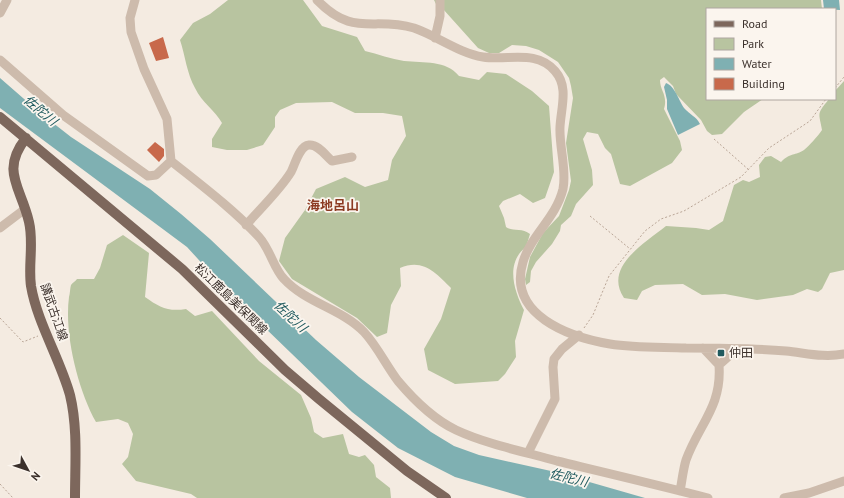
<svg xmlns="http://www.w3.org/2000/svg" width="844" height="498" font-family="'PT Sans','Noto Sans JP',sans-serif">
	<rect width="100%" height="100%" fill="#f4ebe1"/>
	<path fill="#b8c4a0" d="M228 0H303L322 26 357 37 365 51C378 54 391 59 404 61 424 63 446 60 459 76L479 80 487 72 506 74 532 91 549 106 554 172 545 198 533 203 520 194 503 201 499 206 504 218 506 227C513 232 522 227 530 234L526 247C505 263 514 291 524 310L515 341 516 357 505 374 498 381 455 384 428 370 424 349 441 319 451 288C436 273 423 258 400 268L401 286 391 305 387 333 377 337 357 318 292 279 279 261 285 238 305 210 316 189 345 177 365 187 388 180 392 160 406 136 402 116 383 113H355L332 102 296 103 280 110 275 117V127L263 145 247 150H227L212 147V139L222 123C215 110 202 103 195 88 187 74 185 55 180 40L193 23 210 14Z
		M434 0H821L822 9H707V99H763L744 112 722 134 712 135 707 131 701 120 676 94 673 86 664 77 660 80C660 91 668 95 664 109L680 141 682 150 672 163 630 186 620 184 611 154 605 148 598 134 587 132 583 139 592 170 593 185 576 204 571 216 561 225 560 231 552 244 536 262 531 271 530 282 526 285 525 279 530 257 543 233 559 216 569 190 571 181 566 143 573 98 571 86 569 78 558 62 539 50 526 46 512 45 499 53H489L478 48 443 9 437 6Z
		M844 81V270L830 273 822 289 818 292 807 289 793 295 757 300 725 294 702 295 683 284 655 285 642 291 637 300 624 298C603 267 645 243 666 226L696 228 709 230 723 221 734 185 743 180 749 182 760 177 759 165 765 157 771 156 781 162C791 152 795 156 804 150 810 145 817 137 822 130 819 112 816 115 829 99H835V91Z
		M123 235 149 253 145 297C159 307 168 312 186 309L195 316 212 311 259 361 301 395 311 418 314 432 323 438 343 434 349 454 359 457 365 455 374 465 376 477 390 488 391 498H197L191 494 136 481 122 464 128 457 133 434 128 423 118 419 96 422C78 390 64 334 69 297 70 294 70 288 71 285 72 283 76 281 77 279H94L100 268 107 245Z"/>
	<path fill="#7fb0b2" d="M823 0H839L840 10 824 9Z
		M0 78 39 112 71 137 150 189 181 214 210 239 316 340 359 377 431 432 454 446 479 455 551 471 645 498H527L455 477 398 448 352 412 230 294 187 247 0 108Z
		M666 83C675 86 679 101 684 108 690 115 696 116 700 124L678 135 667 109V100L664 87Z"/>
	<path fill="#c8694b" d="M163 37 169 58 156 61 149 43Z
		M155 142 164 149V156L159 162 147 150Z"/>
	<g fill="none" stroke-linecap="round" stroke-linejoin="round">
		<path stroke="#b9a596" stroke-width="1" stroke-dasharray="2 2" stroke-linecap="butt" d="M835 88 844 77
			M714 139 749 170
			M590 216 629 248
			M0 318 23 342 38 336
			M584 328 593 315 609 276 645 231 661 219 684 211 741 177 769 148 810 121 826 99
			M0 484 13 498"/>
		<path stroke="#cdbbac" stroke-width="9" d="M135 0 130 18 131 32 144 69 167 119 171 161C201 185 233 209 259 237 270 249 274 269 284 279 306 303 342 309 364 332 377 346 386 365 398 381 414 400 433 419 456 430 486 444 525 452 557 461 607 473 658 485 708 498
			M317 0C354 38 372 16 414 28 437 36 459 53 483 57 508 61 536 49 555 71 569 87 561 107 560 127 559 147 567 170 563 189 556 218 531 235 523 262 507 315 569 337 610 344 635 348 660 347 686 348 719 348 753 348 786 351 806 353 824 358 844 354
			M0 13 7 0
			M435 38 440 16V0
			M0 60 63 115 148 176 156 175 171 161
			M246 225C260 209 280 190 291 172 295 165 299 146 309 145 318 144 326 156 332 161L352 157
			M0 228 25 209
			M703 348 719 365 737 349
			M528 453 555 399 553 367 554 359 562 349 579 335
			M680 491C682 481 683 470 686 460 699 424 722 407 719 365
			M784 498 809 493 844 481"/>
		<path stroke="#7d675c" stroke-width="10" d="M0 117 182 269 285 370 319 399 407 471 446 498
			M26 138C0 171 21 187 29 222 34 243 28 265 31 286 37 322 60 359 70 395 78 428 75 464 75 498"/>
	</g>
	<rect fill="#1f5a5e" stroke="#fbf5ee" stroke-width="1.5" x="717" y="349" width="8" height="8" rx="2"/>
	<g text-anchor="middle" stroke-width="3.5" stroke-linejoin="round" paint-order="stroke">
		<g font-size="12" fill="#3b302b" stroke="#fbf5ee">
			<text transform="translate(231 299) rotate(44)" y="4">松江鹿島美保関線</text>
			<text transform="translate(54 312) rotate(71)" y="4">講武古江線</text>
		</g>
		<g font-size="12" fill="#3b302b" stroke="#fbf5ee" text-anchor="start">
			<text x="729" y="357">仲田</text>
		</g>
		<g font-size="13" font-style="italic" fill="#1f5a5e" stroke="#fbf5ee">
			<text transform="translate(41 110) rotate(40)" y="5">佐陀川</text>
			<text transform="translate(291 316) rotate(43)" y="5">佐陀川</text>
			<text transform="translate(569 477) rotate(14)" y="5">佐陀川</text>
		</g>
		<g font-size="13" font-weight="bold" fill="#8c3b22" stroke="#fbf5ee">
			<text x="333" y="210">海地呂山</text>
		</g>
	</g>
	<rect x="706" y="8" width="130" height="92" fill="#fbf5ee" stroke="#aea6a0"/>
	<rect x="714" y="21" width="20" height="6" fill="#7d675c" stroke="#aea6a0"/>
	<text x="742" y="28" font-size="12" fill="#3b302b">Road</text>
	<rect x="714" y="38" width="20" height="12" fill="#b8c4a0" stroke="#aea6a0"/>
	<text x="742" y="48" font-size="12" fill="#3b302b">Park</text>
	<rect x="714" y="58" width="20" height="12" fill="#7fb0b2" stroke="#aea6a0"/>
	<text x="742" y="68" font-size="12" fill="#3b302b">Water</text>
	<rect x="714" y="78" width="20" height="12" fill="#c8694b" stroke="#aea6a0"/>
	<text x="742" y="88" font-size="12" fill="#3b302b">Building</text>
	<g transform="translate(28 470) rotate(130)" stroke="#fbf5ee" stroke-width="3" paint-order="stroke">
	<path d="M0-3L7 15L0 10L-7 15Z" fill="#3b302b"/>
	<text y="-6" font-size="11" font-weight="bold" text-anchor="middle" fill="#3b302b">N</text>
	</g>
</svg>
